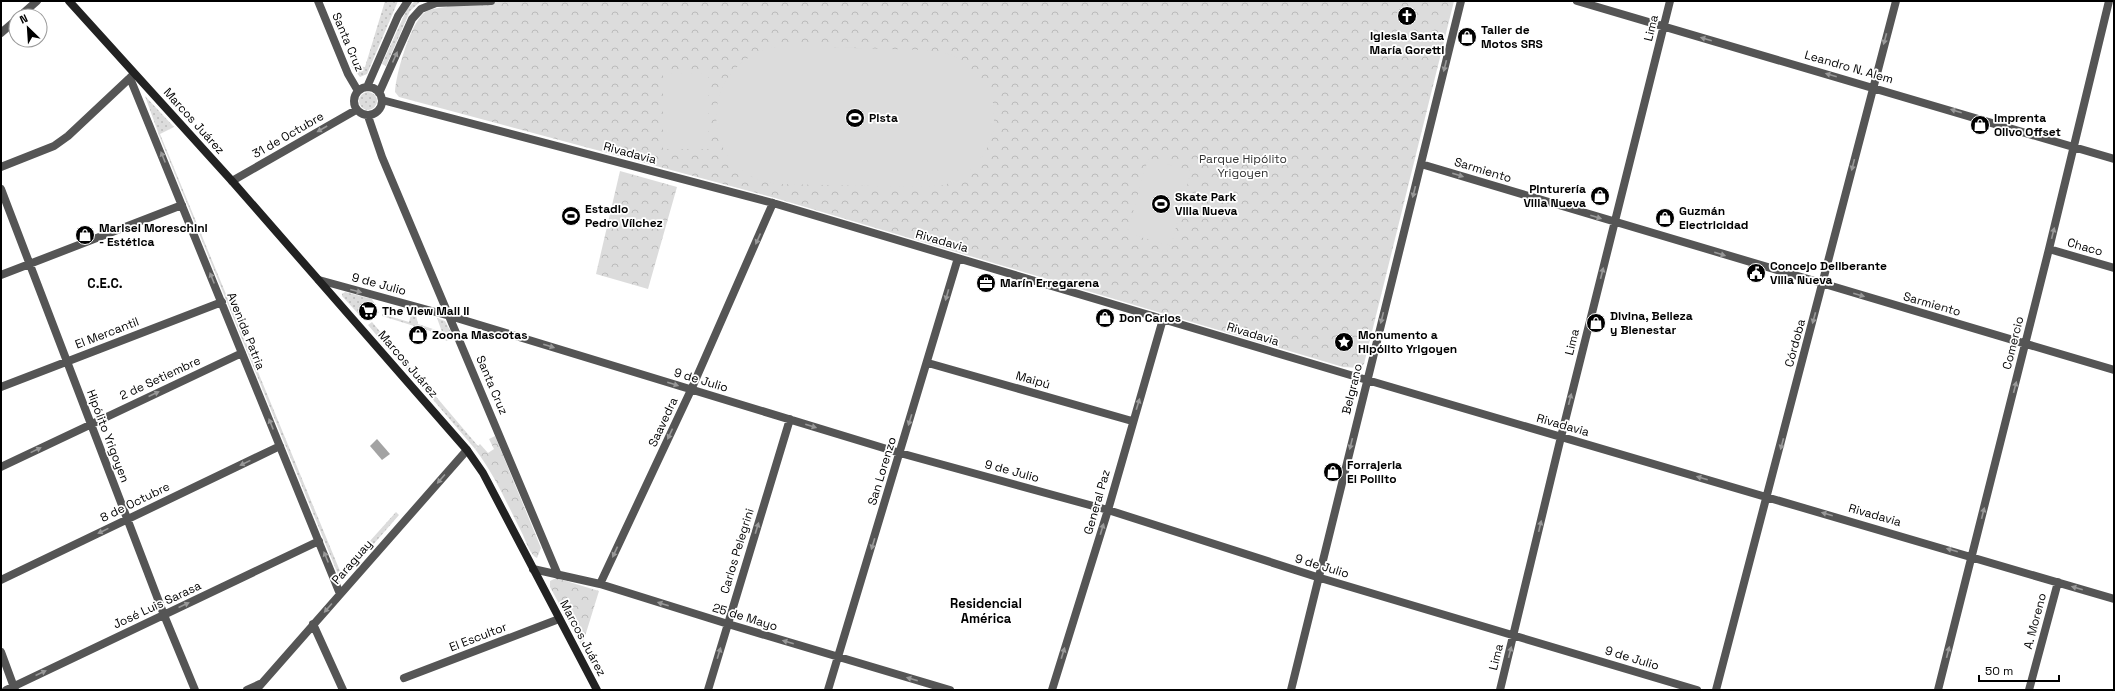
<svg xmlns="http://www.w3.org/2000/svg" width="2115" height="691" font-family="'Space Grotesk',sans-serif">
	<defs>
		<pattern id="grass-dots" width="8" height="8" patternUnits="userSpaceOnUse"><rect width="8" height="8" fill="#dcdcdc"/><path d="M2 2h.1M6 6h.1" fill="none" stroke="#bbb" stroke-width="1.8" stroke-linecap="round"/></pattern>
		<pattern id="park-crowns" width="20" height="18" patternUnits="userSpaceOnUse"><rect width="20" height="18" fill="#dcdcdc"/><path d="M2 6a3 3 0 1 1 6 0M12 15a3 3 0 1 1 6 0" fill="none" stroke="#bbb"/></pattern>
	</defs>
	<rect width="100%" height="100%" fill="#fff"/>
	<path fill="url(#grass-dots)" d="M385 1H398L367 74 360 77 351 66 365 67Z
		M415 1H421L410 11 386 66 382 64 407 9Z
		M359 101a9 9 0 1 1 18 0a9 9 0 1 1-18 0Z
		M145 96 174 127 160 134 340 571H343L396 512 399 515 345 577H340L337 572 159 135Z
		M345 292 372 299 379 313 372 311 363 319 342 296V294Z
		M412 311H415L418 324 442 332 437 318 445 321 454 338 446 341 443 335 382 316V314L409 322Z
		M372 322 383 335 379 338 368 325Z
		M389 342 399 353 396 356 386 345Z
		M404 359 478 446 475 449 401 362Z"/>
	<path fill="url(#park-crowns)" d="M448 1H1454L1364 364 1360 368 1343 367 775 198 399 97 395 92C396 73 409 30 421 16 428 8 438 8 447 7Z
		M620 171 677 187 648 289 596 274Z
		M495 436 541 548 537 558C531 556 526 542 523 535 508 506 495 475 475 449L480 444 488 453 494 449 489 439Z
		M556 578 599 591 582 646 550 587V581Z"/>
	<path fill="#dcdcdc" d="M781 46 926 50 953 55 964 62 982 80 993 103 994 116V129L985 153 968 173 945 185 919 187 779 184C696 177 694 59 781 46Z
		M708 73V149H663V74Z
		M1148 159 1191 171 1171 246 1127 233Z"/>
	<path fill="#a3a3a3" d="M377 439 390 454 382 460 370 446Z"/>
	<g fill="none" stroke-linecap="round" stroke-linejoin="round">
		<path stroke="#555" stroke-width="8" d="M318 1 348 74 358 91
			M1577 1 2114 159
			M20 16 37 1
			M1 33 16 20
			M130 78 340 594
			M354 101a14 14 0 1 1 28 0a14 14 0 1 1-28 0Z
			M367 87 398 16 408 1
			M379 93 412 19 421 9 436 3 491 1
			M382 100 773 203 1367 380 2114 599
			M368 116 382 157 558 575
			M1421 164 2114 370
			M1 167 54 146 68 136 133 75
			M232 181 356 110
			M1 189 164 615 195 690
			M2049 249 2114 268
			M1 275 182 205
			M319 280 450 316 900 453 1108 510 1317 577 1697 690
			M928 363 1132 421
			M1 387 222 302
			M1 467 242 353
			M533 569 600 584 728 624 950 690
			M1 580 280 446
			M600 584 691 390 773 203
			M313 624 343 690
			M1 652 15 690
			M404 678 559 619
			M6 690 319 541
			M247 690 260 684
			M256 690 467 450
			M708 690 790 419
			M828 690 958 258
			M1052 690 1108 510 1163 319
			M1291 690 1461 1
			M1500 690 1561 437 1670 1
			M1716 690 1896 1
			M1938 690 2049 249 2109 1
			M2029 690 2058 582"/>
		<path stroke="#222" stroke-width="8" d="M69 1 232 181 467 450 483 473 597 690"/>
	</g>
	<defs><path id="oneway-solid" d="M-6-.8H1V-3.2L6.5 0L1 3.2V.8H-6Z"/></defs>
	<g fill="#999">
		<use href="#oneway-solid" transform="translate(1706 39) rotate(-164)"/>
		<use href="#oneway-solid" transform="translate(1885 39) rotate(105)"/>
		<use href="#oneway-solid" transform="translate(395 57) rotate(-66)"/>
		<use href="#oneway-solid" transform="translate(1445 66) rotate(104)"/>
		<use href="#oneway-solid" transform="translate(1831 75) rotate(-164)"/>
		<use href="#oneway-solid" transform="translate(1956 111) rotate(-163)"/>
		<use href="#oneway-solid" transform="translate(322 129) rotate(150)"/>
		<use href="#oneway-solid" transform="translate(163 157) rotate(-112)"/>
		<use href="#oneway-solid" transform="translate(1853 165) rotate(104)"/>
		<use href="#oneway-solid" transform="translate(1458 175) rotate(17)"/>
		<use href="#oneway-solid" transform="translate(1414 192) rotate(104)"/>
		<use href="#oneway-solid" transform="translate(1596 217) rotate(17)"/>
		<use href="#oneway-solid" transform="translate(2053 233) rotate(-76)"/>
		<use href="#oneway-solid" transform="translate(758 239) rotate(114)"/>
		<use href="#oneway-solid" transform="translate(1720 254) rotate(17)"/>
		<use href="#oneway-solid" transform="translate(1602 273) rotate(-76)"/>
		<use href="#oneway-solid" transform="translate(212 278) rotate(-112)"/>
		<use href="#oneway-solid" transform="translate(356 291) rotate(15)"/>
		<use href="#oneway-solid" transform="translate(947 295) rotate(106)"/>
		<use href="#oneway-solid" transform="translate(1859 295) rotate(16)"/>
		<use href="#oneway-solid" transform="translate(1382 318) rotate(104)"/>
		<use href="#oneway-solid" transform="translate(1814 318) rotate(105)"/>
		<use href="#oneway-solid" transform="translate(549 346) rotate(17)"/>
		<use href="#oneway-solid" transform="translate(673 384) rotate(17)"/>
		<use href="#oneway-solid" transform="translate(2015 387) rotate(-76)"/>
		<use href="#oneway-solid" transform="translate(154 394) rotate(-25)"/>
		<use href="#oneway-solid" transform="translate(1570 399) rotate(-76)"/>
		<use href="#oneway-solid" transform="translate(1138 404) rotate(-73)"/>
		<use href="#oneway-solid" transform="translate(910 420) rotate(107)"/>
		<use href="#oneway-solid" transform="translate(271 424) rotate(-112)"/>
		<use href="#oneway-solid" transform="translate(811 426) rotate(17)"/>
		<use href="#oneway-solid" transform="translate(670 434) rotate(115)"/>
		<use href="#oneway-solid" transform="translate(1351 444) rotate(104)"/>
		<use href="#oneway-solid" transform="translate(1782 444) rotate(105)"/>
		<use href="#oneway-solid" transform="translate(36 450) rotate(-26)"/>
		<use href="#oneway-solid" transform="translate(245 463) rotate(154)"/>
		<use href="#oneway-solid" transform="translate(1702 478) rotate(-164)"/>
		<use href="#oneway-solid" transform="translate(441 479) rotate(131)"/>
		<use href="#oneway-solid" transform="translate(1983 513) rotate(-76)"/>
		<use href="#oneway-solid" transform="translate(1827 514) rotate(-164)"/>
		<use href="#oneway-solid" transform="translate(1540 526) rotate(-77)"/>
		<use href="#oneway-solid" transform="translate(757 528) rotate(-73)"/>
		<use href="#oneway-solid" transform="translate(1102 529) rotate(-73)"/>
		<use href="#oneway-solid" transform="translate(103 531) rotate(154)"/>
		<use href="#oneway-solid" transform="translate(873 544) rotate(107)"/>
		<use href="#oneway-solid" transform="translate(1952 550) rotate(-164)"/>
		<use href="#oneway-solid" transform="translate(615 552) rotate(115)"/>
		<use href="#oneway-solid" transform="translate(326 557) rotate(-112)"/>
		<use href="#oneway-solid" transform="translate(2077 588) rotate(-164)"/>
		<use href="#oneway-solid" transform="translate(663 604) rotate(-162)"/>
		<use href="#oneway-solid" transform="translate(184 605) rotate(-25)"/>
		<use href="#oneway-solid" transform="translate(328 608) rotate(131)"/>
		<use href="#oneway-solid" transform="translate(788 642) rotate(-164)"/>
		<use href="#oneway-solid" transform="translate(1510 652) rotate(-76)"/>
		<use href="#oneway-solid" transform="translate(1948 652) rotate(-76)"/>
		<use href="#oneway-solid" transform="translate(719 653) rotate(-73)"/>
		<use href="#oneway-solid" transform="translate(1063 653) rotate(-73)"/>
		<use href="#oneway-solid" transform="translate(41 673) rotate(-25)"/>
		<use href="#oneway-solid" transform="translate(912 679) rotate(-164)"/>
	</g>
	<defs>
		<symbol id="church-disc" viewBox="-11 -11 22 22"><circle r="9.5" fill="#000" stroke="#fff"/><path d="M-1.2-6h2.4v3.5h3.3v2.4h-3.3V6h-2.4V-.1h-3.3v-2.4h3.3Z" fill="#fff"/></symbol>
		<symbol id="shop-disc" viewBox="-11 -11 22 22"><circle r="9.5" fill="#000" stroke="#fff"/><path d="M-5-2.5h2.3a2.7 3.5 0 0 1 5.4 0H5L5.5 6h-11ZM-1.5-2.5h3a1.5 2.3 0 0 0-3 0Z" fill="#fff"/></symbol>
		<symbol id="stadium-disc" viewBox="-11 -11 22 22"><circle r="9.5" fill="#000" stroke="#fff"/><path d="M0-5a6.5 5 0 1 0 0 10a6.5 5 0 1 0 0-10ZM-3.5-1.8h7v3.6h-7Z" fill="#fff"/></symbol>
		<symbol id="civic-disc" viewBox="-11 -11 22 22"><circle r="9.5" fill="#000" stroke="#fff"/><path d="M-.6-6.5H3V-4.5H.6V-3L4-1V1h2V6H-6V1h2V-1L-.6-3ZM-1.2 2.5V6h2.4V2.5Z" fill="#fff"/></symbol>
		<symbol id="office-disc" viewBox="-11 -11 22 22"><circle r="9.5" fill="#000" stroke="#fff"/><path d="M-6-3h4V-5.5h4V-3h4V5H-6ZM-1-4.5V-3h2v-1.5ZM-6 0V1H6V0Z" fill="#fff"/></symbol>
		<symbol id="supermarket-disc" viewBox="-11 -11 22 22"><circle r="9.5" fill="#000" stroke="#fff"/><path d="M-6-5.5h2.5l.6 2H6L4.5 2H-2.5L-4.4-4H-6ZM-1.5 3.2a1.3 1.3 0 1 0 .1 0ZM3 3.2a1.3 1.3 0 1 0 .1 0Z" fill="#fff"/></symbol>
		<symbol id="sight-disc" viewBox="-11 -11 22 22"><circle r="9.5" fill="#000" stroke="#fff"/><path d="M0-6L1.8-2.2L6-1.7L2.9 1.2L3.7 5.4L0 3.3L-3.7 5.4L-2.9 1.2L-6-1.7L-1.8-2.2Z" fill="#fff"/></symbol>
	</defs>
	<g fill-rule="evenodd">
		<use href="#church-disc" x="1396" y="5" width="22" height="22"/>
		<use href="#shop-disc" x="1456" y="26" width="22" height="22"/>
		<use href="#stadium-disc" x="844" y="107" width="22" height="22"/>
		<use href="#shop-disc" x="1969" y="114" width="22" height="22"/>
		<use href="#shop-disc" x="1589" y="185" width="22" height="22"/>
		<use href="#stadium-disc" x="1150" y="193" width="22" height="22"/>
		<use href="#stadium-disc" x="560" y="205" width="22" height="22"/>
		<use href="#shop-disc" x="1654" y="207" width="22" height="22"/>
		<use href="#shop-disc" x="74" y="224" width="22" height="22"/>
		<use href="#civic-disc" x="1745" y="262" width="22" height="22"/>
		<use href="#office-disc" x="975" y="272" width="22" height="22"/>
		<use href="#supermarket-disc" x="357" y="300" width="22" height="22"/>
		<use href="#shop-disc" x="1094" y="307" width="22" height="22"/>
		<use href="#shop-disc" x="1585" y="312" width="22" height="22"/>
		<use href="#shop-disc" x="407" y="324" width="22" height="22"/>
		<use href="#sight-disc" x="1333" y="331" width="22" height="22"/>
		<use href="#shop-disc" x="1322" y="461" width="22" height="22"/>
	</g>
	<g text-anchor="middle" stroke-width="3.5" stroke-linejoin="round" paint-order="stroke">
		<g font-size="12" fill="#000" stroke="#fff">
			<text transform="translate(1651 28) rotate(-76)" y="4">Lima</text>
			<text transform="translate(348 42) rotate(67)" y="4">Santa Cruz</text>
			<text transform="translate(1849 67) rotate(16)" y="4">Leandro N. Alem</text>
			<text transform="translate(194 121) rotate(48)" y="4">Marcos Juárez</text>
			<text transform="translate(288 135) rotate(-30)" y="4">31 de Octubre</text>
			<text transform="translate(630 153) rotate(15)" y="4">Rivadavia</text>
			<text transform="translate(1483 170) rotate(17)" y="4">Sarmiento</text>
			<text transform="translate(942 241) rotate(16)" y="4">Rivadavia</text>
			<text transform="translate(2085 247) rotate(16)" y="4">Chaco</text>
			<text transform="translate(379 284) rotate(15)" y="4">9 de Julio</text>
			<text transform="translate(1932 304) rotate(16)" y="4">Sarmiento</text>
			<text transform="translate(246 331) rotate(68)" y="4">Avenida Patria</text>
			<text transform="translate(107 333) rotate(-21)" y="4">El Mercantil</text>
			<text transform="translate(1253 334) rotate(17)" y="4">Rivadavia</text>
			<text transform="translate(1572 342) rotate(-76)" y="4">Lima</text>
			<text transform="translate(1795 343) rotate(-75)" y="4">Córdoba</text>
			<text transform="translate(2013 343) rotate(-76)" y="4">Comercio</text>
			<text transform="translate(408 364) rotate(49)" y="4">Marcos Juárez</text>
			<text transform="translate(160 378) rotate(-25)" y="4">2 de Setiembre</text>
			<text transform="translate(701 380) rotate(17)" y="4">9 de Julio</text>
			<text transform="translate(1033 380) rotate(16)" y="4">Maipú</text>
			<text transform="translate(492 385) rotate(67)" y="4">Santa Cruz</text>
			<text transform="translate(1352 389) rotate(-76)" y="4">Belgrano</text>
			<text transform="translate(663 422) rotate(-65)" y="4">Saavedra</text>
			<text transform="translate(1563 425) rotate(16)" y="4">Rivadavia</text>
			<text transform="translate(108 436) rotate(69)" y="4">Hipólito Yrigoyen</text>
			<text transform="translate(882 471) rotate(-73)" y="4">San Lorenzo</text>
			<text transform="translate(1012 471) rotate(15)" y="4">9 de Julio</text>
			<text transform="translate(135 502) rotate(-26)" y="4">8 de Octubre</text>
			<text transform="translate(1097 502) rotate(-74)" y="4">General Paz</text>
			<text transform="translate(1875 515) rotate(16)" y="4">Rivadavia</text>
			<text transform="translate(737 551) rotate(-73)" y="4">Carlos Pelegrini</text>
			<text transform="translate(352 562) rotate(-49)" y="4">Paraguay</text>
			<text transform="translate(1322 566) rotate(17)" y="4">9 de Julio</text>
			<text transform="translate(157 605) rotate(-25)" y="4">José Luis Sarasa</text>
			<text transform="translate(745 617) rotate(17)" y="4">25 de Mayo</text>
			<text transform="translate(2035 621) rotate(-75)" y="4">A. Moreno</text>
			<text transform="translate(478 637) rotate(-21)" y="4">El Escultor</text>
			<text transform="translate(583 638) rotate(62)" y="4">Marcos Juárez</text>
			<text transform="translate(1496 657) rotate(-76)" y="4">Lima</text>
			<text transform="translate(1632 658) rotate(17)" y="4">9 de Julio</text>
		</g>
		<g font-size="12" font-weight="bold" fill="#000" stroke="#fff" text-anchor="start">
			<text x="1481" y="34">Taller de<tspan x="1481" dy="14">Motos SRS</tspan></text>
			<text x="1407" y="40" text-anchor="middle">Iglesia Santa<tspan x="1407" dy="14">María Goretti</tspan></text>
			<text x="869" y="122">Pista</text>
			<text x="1994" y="122">Imprenta<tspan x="1994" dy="14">Olivo Offset</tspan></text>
			<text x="1586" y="193" text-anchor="end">Pinturería<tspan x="1586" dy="14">Villa Nueva</tspan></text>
			<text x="1175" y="201">Skate Park<tspan x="1175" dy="14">Villa Nueva</tspan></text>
			<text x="585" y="213">Estadio<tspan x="585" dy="14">Pedro Vílchez</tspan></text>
			<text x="1679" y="215">Guzmán<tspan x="1679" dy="14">Electricidad</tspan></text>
			<text x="99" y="232">Marisel Moreschini<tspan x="99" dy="14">- Estética</tspan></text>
			<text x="1770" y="270">Concejo Deliberante<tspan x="1770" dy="14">Villa Nueva</tspan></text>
			<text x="1000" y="287">Marín Erregarena</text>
			<text x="382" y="315">The View Mall II</text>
			<text x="1610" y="320">Divina, Belleza<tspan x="1610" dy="14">y Bienestar</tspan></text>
			<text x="1119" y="322">Don Carlos</text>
			<text x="432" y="339">Zoona Mascotas</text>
			<text x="1358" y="339">Monumento a<tspan x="1358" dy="14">Hipólito Yrigoyen</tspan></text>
			<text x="1347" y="469">Forrajeria<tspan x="1347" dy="14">El Pollito</tspan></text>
		</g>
		<g font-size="12" fill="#333" stroke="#fff">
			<text x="1243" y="163">Parque Hipólito<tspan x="1243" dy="14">Yrigoyen</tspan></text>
		</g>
		<g font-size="13" font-weight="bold" fill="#000" stroke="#fff">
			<text x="105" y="288">C.E.C.</text>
			<text x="986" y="608">Residencial<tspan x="986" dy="15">América</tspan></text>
		</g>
	</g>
	<rect width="2115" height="691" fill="none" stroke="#000000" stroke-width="4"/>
	<g transform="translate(28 28) rotate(335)"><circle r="19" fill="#ffffff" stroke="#999999"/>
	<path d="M0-3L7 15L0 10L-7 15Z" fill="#000000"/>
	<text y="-6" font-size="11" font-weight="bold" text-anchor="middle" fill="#000000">N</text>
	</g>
	<path d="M1979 675v6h80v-6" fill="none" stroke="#000000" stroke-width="2"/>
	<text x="1985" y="675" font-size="12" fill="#000000" stroke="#ffffff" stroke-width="3" paint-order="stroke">50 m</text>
</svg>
